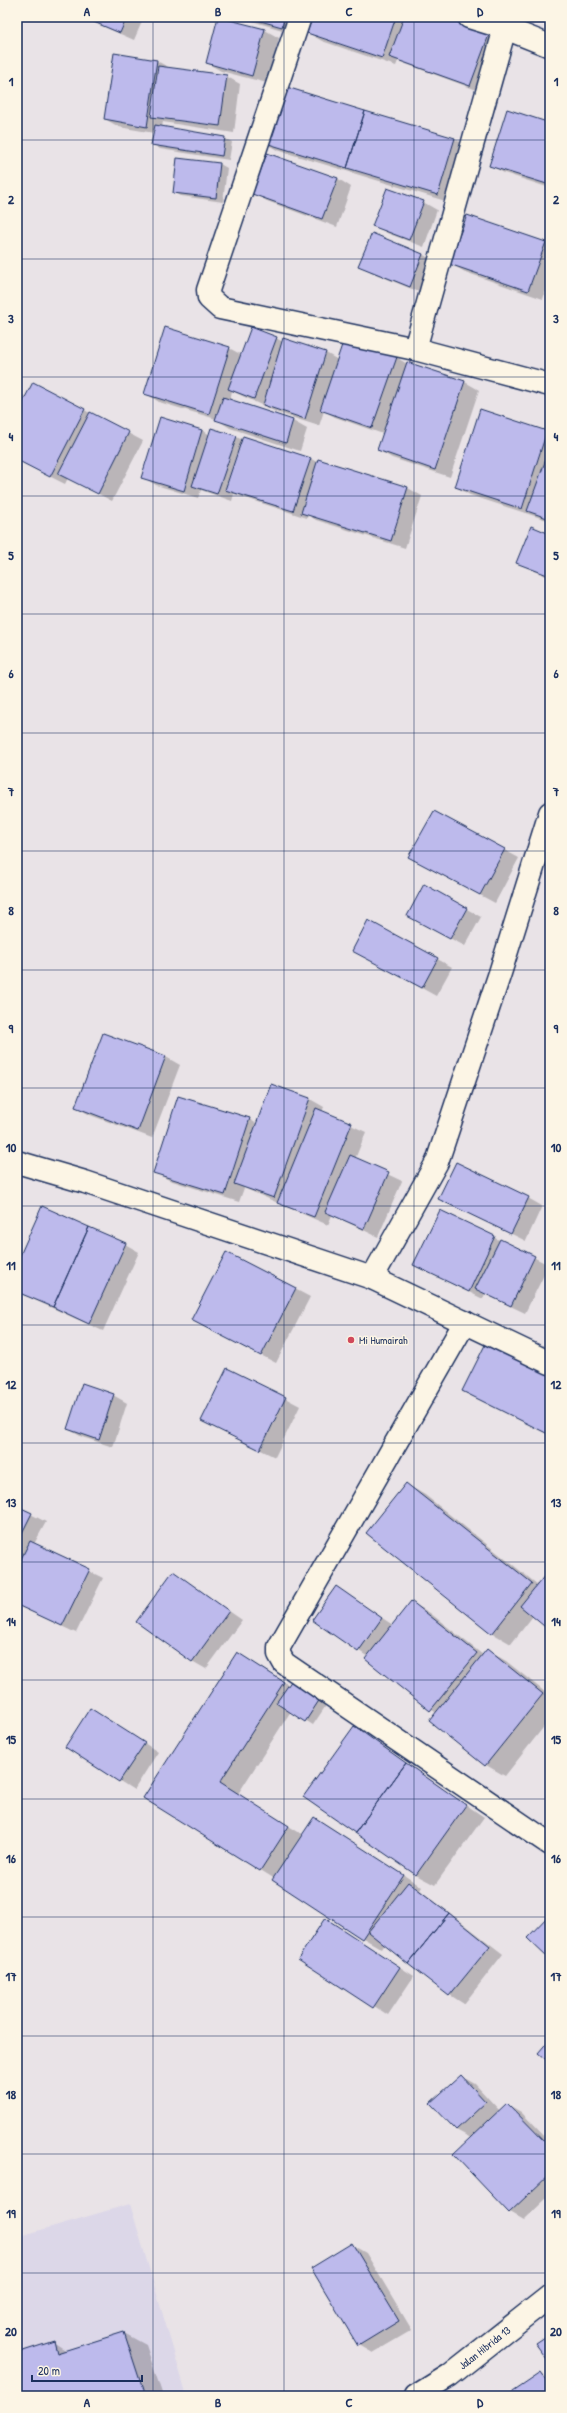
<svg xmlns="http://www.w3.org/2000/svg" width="567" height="2413" font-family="'Patrick Hand',sans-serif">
	<rect width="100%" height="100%" fill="#e9e3e7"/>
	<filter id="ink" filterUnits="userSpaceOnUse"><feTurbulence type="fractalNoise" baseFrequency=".025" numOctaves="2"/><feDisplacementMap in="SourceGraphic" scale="8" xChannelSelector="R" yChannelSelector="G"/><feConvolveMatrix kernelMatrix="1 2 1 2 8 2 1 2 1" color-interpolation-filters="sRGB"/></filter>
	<g filter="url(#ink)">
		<path fill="#dcd7e8" d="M130 2204 187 2396H17V2237Z"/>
		<path fill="#0003" d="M82 17H144L134 40Z
			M238 17H301L296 34Z
			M314 17H445L489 33 503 41 485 93 398 61 396 66 322 41 308 33Z
			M265 30 279 38 267 83 221 71 207 63Z
			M157 61 170 68 226 76 240 84 234 133 163 122 162 127 224 138 232 142 229 160 160 149 152 144 154 133 119 127 105 119Z
			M280 86 455 139 469 147 452 203 277 150 263 142Z
			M550 124V188L504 173 490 165Z
			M178 159 220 164 227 168 223 202 181 196 174 192Z
			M337 178 351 187 337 227 267 201 253 193Z
			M423 202 437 210 424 247 387 233 373 225Z
			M546 243 550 246V278L543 299 465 272 451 264Z
			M422 254 437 263 424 294 373 273 359 265Z
			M276 338 283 342 326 353 338 360 396 357 407 364 465 382 479 390 450 477 392 458 378 450 383 434 335 417 324 411 319 426 278 413 232 391 230 400 293 421 307 429 300 451 230 428 216 419 159 402 145 393 229 348 242 355Z
			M33 383 143 441 112 501 68 478 65 484 17 460V392L26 397Z
			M481 411 550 434V521L470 495 456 487Z
			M202 430 210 435 236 437 243 440 310 458 318 463 408 488 422 496 405 548 316 520 308 515 307 518 234 494 232 501 201 490 198 498 156 485 142 477Z
			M550 535V578L517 563Z
			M434 812 519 858 495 903 424 865Z
			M424 885 481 917 465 946 422 924Z
			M369 922 452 967 436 996 367 958Z
			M104 1034 166 1057 180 1065 152 1138 90 1115 76 1107Z
			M271 1085 310 1099 324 1107 322 1112 366 1132 355 1159 402 1181 378 1237 332 1215 328 1225 244 1188 239 1202 169 1180 154 1172 249 1119 257 1124Z
			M528 1198 542 1206 526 1241 440 1199Z
			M441 1211 549 1265 525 1313 485 1294 483 1299 414 1265Z
			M125 1244 139 1252 103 1331 17 1292V1264Z
			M227 1253 310 1297 276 1363 207 1327Z
			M550 1373V1435L463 1391Z
			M113 1395 127 1403 113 1447 82 1437 68 1429Z
			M285 1398 300 1406 275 1457 202 1421Z
			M406 1484 425 1495 538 1585 550 1571V1630L533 1616 511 1644 492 1633Z
			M17 1507 46 1522 34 1544 103 1578 76 1633 17 1605Z
			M173 1572 242 1620 206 1669 192 1661Z
			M336 1588 393 1625 411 1602 430 1613 483 1655 487 1650 506 1661 550 1696V1719L505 1776 486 1765 430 1721 436 1713 368 1657 313 1619Z
			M256 1664 289 1685 327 1704 313 1725 291 1711 238 1794 303 1835 314 1818 333 1829 422 1887 420 1890 503 1954 464 2004 450 1995 385 1944 382 1949 363 1938 275 1879 145 1798Z
			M91 1709 158 1752 134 1790 66 1747Z
			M354 1728 484 1817 435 1885 416 1875Z
			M325 1919 414 1976 388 2015 300 1958Z
			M461 2076 475 2084 500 2111 507 2104 521 2112 550 2142V2195L524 2220 510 2212 471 2138 456 2130 432 2104Z
			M352 2245 366 2253 412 2330 373 2353 359 2345Z
			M124 2333 146 2345 163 2396H17V2354L53 2342 67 2351Z
			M541 2374 550 2379V2396H509Z"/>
		<path fill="#bdbaec" stroke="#1b2f5e" d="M82 17H127L120 33Z
			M218 17 265 29 252 76 206 63Z
			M246 17H285L282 27Z
			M312 17H396L382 58 307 33Z
			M404 17H448L490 32 470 86 389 57Z
			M114 53 157 60 147 127 104 119Z
			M158 66 227 75 220 126 151 117Z
			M280 85 365 111 347 168 262 142Z
			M507 109 550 123V185L489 166Z
			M365 111 455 138 438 195 347 168Z
			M155 125 225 137 222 156 151 145Z
			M267 153 338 178 322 219 252 194Z
			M177 158 220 163 216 198 173 193Z
			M387 188 424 201 409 240 372 226Z
			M467 215 546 242 528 291 449 264Z
			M372 233 423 254 410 287 358 266Z
			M165 327 230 347 209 414 144 394Z
			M251 327 277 337 254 399 228 389Z
			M283 338 326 352 305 419 263 405Z
			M344 339 397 357 372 428 320 410Z
			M407 362 465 381 435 470 377 450Z
			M33 382 85 409 50 477 17 460V413Z
			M223 397 293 420 286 443 215 420Z
			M480 409 547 431 522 509 455 487Z
			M90 412 129 432 98 494 58 474Z
			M160 417 202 430 184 491 141 478Z
			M211 428 237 436 217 494 192 486Z
			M243 436 311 458 293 511 225 490Z
			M550 448V519L527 511Z
			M318 459 408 487 391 541 301 513Z
			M531 526 550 534V576L516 563Z
			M434 811 505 849 480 895 408 857Z
			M550 882V894L546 892Z
			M424 884 467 908 450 939 407 916Z
			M368 920 438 958 422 988 352 951Z
			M103 1033 166 1056 138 1131 75 1107Z
			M271 1084 310 1098 274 1198 234 1184Z
			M178 1096 250 1118 225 1195 153 1173Z
			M316 1108 352 1123 314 1217 277 1203Z
			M350 1155 389 1172 364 1229 325 1212Z
			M456 1162 529 1197 511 1234 438 1199Z
			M42 1206 89 1227 53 1307 17 1292V1262Z
			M440 1210 495 1236 469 1292 413 1265Z
			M89 1227 126 1243 89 1324 53 1307Z
			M500 1239 535 1256 511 1306 475 1289Z
			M226 1252 296 1288 261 1356 191 1320Z
			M487 1341 550 1372V1435L462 1391Z
			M227 1368 286 1397 260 1450 201 1421Z
			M82 1383 114 1394 99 1440 67 1429Z
			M406 1483 532 1583 492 1634 366 1533Z
			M17 1506 32 1513 17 1543Z
			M30 1541 90 1569 62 1626 17 1605V1567Z
			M550 1569V1631L520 1606Z
			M173 1571 229 1611 192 1662 136 1622Z
			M336 1586 382 1618 358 1652 312 1620Z
			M411 1601 477 1653 430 1711 365 1659Z
			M487 1649 543 1694 485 1766 429 1721Z
			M237 1652 284 1682 220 1782 289 1826 260 1871 143 1798Z
			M292 1680 320 1699 305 1722 276 1703Z
			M90 1708 145 1743 119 1782 65 1747Z
			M354 1726 406 1763 355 1833 303 1797Z
			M406 1763 466 1805 416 1875 355 1833Z
			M314 1817 404 1875 362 1939 272 1880Z
			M408 1882 449 1913 408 1964 368 1932Z
			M449 1913 490 1946 449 1996 408 1964Z
			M550 1914V1960L527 1938Z
			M325 1918 400 1967 373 2008 298 1959Z
			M550 2039V2063L538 2053Z
			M461 2075 486 2102 456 2130 430 2103Z
			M507 2103 550 2147V2174L509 2213 453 2154Z
			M352 2243 399 2321 358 2346 311 2268Z
			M124 2332 145 2396H17V2353L54 2341 57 2353Z
			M550 2333V2363L535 2343Z
			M541 2373 550 2386V2396H507Z"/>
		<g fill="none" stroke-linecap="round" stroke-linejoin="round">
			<defs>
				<g id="street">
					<path d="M300 17 208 290 209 298 220 308 415 349 550 385"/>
					<path d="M469 17 505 28 550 46"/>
					<path d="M415 349 505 28"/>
					<path d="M17 1162 85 1182 372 1278 550 1363"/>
					<path d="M372 1278 437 1162 500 973 550 813"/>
					<path d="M465 1322 279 1647V1654L284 1663 550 1844"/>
					<path id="s1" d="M416 2396 450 2375 550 2296"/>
				</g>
			</defs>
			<use href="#street" stroke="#1b2f5e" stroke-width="25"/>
			<use href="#street" stroke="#fcf5e5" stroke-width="22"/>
		</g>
	</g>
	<path fill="none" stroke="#1b2f5e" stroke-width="1" stroke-opacity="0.55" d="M153 17V2396M284 17V2396M414 17V2396M17 140H550M17 259H550M17 377H550M17 496H550M17 614H550M17 733H550M17 851H550M17 970H550M17 1088H550M17 1206H550M17 1325H550M17 1443H550M17 1562H550M17 1680H550M17 1799H550M17 1917H550M17 2036H550M17 2154H550M17 2273H550"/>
	<circle fill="#d1495b" stroke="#fcf5e5" stroke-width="1.5" cx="351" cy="1340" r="4"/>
	<g text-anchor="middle" stroke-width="3" stroke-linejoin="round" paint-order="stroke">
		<g font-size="11" fill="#1b2f5e" stroke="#fcf5e5" text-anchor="start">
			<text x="359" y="1344">Mi Humairah</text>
		</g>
		<g font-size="11" fill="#1b2f5e" stroke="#fcf5e5">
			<text dy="4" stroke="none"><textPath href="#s1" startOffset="84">Jalan Hibrida 13</textPath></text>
		</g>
	</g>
	<rect width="567" height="2413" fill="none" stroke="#fcf5e5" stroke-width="44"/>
	<path d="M32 2375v6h110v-6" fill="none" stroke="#1b2f5e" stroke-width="2"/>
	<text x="38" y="2375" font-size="12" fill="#1b2f5e" stroke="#fcf5e5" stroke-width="3" paint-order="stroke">20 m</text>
	<rect x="22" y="22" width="523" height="2369" fill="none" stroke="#1b2f5e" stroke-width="1.5"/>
	<g font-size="13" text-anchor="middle" font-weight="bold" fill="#1b2f5e">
		<text x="87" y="16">A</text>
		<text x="218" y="16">B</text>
		<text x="349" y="16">C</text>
		<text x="480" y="16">D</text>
		<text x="11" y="86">1</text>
		<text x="556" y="86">1</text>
		<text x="11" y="204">2</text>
		<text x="556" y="204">2</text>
		<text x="11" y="323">3</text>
		<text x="556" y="323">3</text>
		<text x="11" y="441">4</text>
		<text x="556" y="441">4</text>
		<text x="11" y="560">5</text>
		<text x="556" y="560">5</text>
		<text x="11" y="678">6</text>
		<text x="556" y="678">6</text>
		<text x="11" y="796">7</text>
		<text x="556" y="796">7</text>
		<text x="11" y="915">8</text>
		<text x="556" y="915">8</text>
		<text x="11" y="1033">9</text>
		<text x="556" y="1033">9</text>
		<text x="11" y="1152">10</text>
		<text x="556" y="1152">10</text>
		<text x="11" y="1270">11</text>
		<text x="556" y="1270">11</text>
		<text x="11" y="1389">12</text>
		<text x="556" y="1389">12</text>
		<text x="11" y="1507">13</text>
		<text x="556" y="1507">13</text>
		<text x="11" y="1626">14</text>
		<text x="556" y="1626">14</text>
		<text x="11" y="1744">15</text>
		<text x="556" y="1744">15</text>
		<text x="11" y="1863">16</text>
		<text x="556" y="1863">16</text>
		<text x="11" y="1981">17</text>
		<text x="556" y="1981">17</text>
		<text x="11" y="2099">18</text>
		<text x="556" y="2099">18</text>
		<text x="11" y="2218">19</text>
		<text x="556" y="2218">19</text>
		<text x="11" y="2336">20</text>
		<text x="556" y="2336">20</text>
		<text x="87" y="2407">A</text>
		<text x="218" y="2407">B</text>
		<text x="349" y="2407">C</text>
		<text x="480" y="2407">D</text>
	</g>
</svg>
